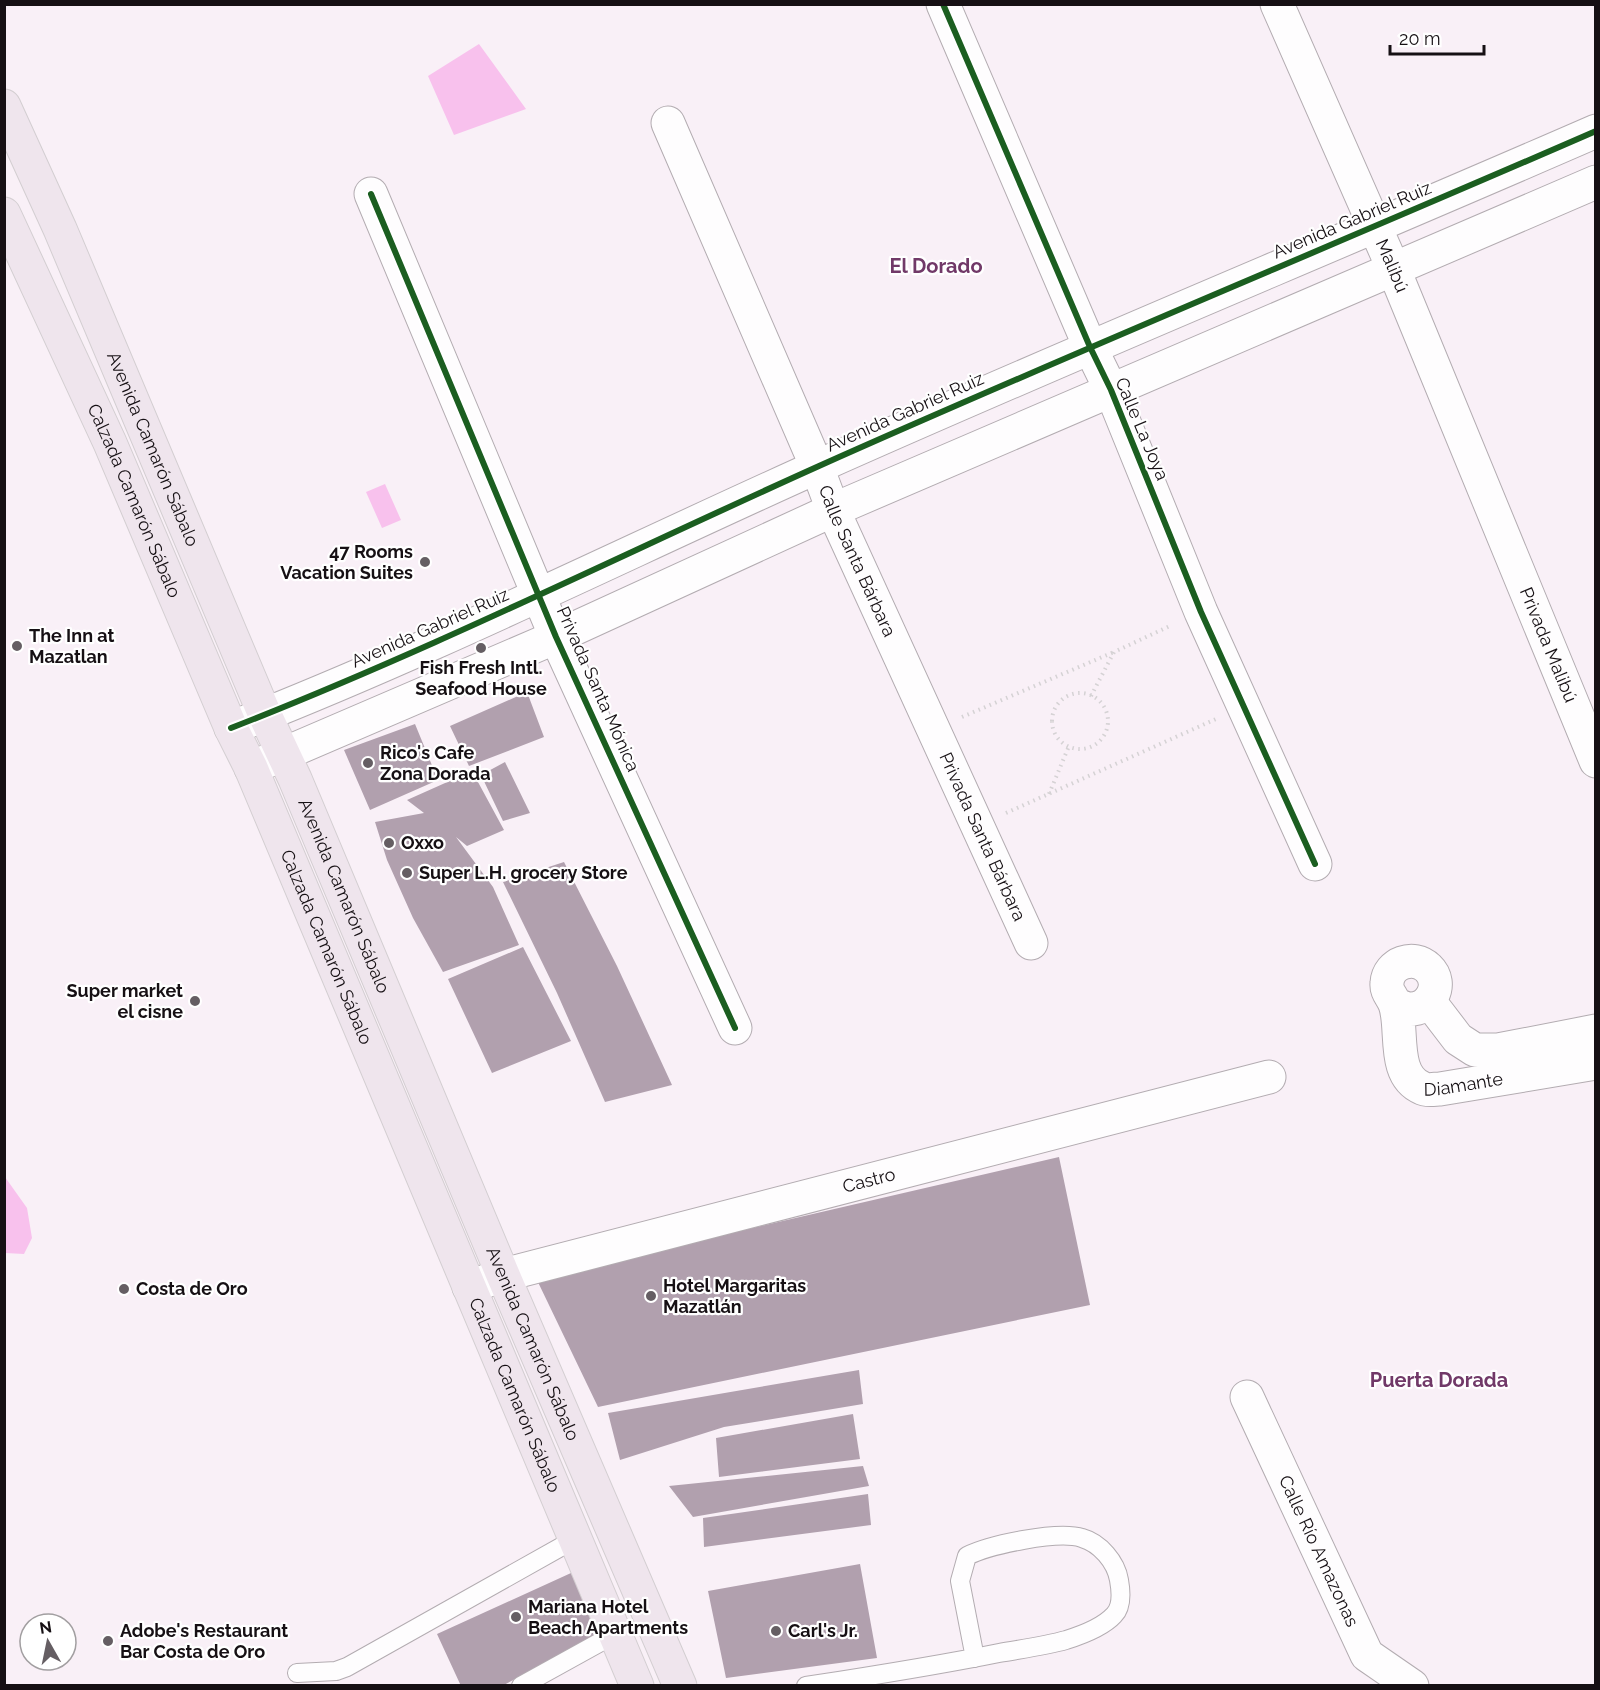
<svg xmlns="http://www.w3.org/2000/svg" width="1600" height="1690" font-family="Raleway,sans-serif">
	<rect width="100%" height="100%" fill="#f9f0f7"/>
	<path fill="#f8c1ed" d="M479 44 526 109 454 135 428 76Z
		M385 484 401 520 382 528 366 492Z
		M5 1177 27 1208 32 1238 24 1254 5 1253Z"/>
	<path fill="#b1a0ae" d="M527 692 544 737 469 766 450 726Z
		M415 724 438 780 370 810 344 750Z
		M505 762 530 813 503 821 481 775Z
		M472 771 504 830 467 846 456 837 493 887 519 945 443 972 413 918 387 860 375 822 424 813 407 800Z
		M564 862 617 966 672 1085 605 1102 557 993 503 882Z
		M523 947 571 1041 492 1073 448 979Z
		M1059 1157 1090 1305 598 1407 536 1278Z
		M859 1370 863 1404 724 1427 620 1460 608 1413Z
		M853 1414 860 1459 719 1477 716 1438Z
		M863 1466 869 1486 693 1517 669 1486Z
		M868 1494 871 1525 704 1547 703 1518Z
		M860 1564 877 1658 726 1678 708 1591Z
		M571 1573 603 1632 502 1686H461L437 1634Z"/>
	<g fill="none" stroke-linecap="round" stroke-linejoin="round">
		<defs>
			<path id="lane" d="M297 1673 336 1671 347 1667 575 1539
				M521 1686 615 1634
				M806 1686C871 1676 935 1666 999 1653 1021 1649 1045 1646 1066 1640 1082 1635 1103 1627 1114 1615 1122 1607 1121 1591 1119 1580 1116 1562 1100 1543 1082 1538 1058 1530 989 1545 967 1556L960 1581 975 1658"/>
			<g id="street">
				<path d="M943 4 1090 347 1111 390 1201 612 1315 864"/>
				<path id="s1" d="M1277 4 1394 270 1596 761"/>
				<path id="s2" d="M668 123 817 467 833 510 1031 943"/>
				<path d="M371 194 556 637 735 1028"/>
				<path d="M231 728C431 650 623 554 819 466 1076 351 1337 244 1596 131"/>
				<path d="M251 768 556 637 833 510 1596 182"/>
				<path d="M1429 1001 1458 1039 1475 1050H1498L1596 1031"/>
				<path id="s3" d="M1395 1004C1399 1006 1404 1008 1408 1009 1430 1011 1445 984 1428 968 1414 954 1388 963 1387 983 1386 992 1392 996 1395 1004 1404 1028 1391 1075 1422 1088 1427 1091 1435 1089 1440 1089L1596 1063"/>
				<path id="s4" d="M469 1287 503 1275 1269 1077"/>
				<path id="s5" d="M1247 1397 1367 1655 1412 1686"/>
			</g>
			<g id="primary">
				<path id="s6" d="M4 106 60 229 265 715 295 779 503 1275 680 1686"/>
				<path id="s7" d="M4 214 110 443 231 728 251 768 637 1686"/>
			</g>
		</defs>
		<use href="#lane" stroke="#b3acb1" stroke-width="20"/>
		<use href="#street" stroke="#b3acb1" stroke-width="35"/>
		<use href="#primary" stroke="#d3ced1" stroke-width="35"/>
		<path stroke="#d5d2d4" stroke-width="4" stroke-dasharray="1.5 4.5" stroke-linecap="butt" d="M1052 721a28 28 0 1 1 56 0a28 28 0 1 1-56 0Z
			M1091 696 1114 652 1172 625
			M962 717 1114 652
			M1049 794 1069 746
			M1006 813 1216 719"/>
		<use href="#lane" stroke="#fefdfe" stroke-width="18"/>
		<use href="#street" stroke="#fefdfe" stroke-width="33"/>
		<use href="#primary" stroke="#efe5ed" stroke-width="33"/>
		<defs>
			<path id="cycleway" d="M943 4 1090 347 1111 390 1201 612 1315 864
				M371 194 556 637 735 1028
				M231 728C431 650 623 554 819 466 1076 351 1337 244 1596 131"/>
		</defs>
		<use href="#cycleway" stroke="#fff" stroke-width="10"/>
		<use href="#cycleway" stroke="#1b5e20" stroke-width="6"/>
	</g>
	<g fill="#655e63" stroke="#fff" stroke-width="2">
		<circle cx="425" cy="562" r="6"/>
		<circle cx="17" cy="646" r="6"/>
		<circle cx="481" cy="648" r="6"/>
		<circle cx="368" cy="763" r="6"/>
		<circle cx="389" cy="843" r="6"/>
		<circle cx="407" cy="873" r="6"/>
		<circle cx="195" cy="1001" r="6"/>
		<circle cx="124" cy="1289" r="6"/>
		<circle cx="651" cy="1296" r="6"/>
		<circle cx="516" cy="1617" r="6"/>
		<circle cx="776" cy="1631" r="6"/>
		<circle cx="108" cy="1641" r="6"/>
	</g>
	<g text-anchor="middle" stroke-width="4.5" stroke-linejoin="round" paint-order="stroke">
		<g font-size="18" fill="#161014" stroke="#fff">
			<text transform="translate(1352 220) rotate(-23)" y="6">Avenida Gabriel Ruiz</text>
			<text dy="6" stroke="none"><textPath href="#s1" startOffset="286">Malibú</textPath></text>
			<text transform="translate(905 412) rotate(-24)" y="6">Avenida Gabriel Ruiz</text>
			<text transform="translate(1142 429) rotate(67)" y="6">Calle La Joya</text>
			<text dy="6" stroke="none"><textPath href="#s6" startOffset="374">Avenida Camarón Sábalo</textPath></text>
			<text dy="6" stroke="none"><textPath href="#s7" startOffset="315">Calzada Camarón Sábalo</textPath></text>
			<text dy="6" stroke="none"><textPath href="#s2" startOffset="477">Calle Santa Bárbara</textPath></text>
			<text transform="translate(430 628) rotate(-24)" y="6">Avenida Gabriel Ruiz</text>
			<text dy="6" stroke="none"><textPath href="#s1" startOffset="696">Privada Malibú</textPath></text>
			<text transform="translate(598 689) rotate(66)" y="6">Privada Santa Mónica</text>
			<text dy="6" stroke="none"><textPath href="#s2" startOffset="780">Privada Santa Bárbara</textPath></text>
			<text dy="6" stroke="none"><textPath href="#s6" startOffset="860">Avenida Camarón Sábalo</textPath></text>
			<text dy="6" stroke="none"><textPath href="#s7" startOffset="801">Calzada Camarón Sábalo</textPath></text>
			<text dy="6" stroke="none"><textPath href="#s3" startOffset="285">Diamante</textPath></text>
			<text dy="6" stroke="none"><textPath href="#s4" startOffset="414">Castro</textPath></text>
			<text dy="6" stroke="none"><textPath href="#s6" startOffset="1346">Avenida Camarón Sábalo</textPath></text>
			<text dy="6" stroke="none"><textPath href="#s7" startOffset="1287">Calzada Camarón Sábalo</textPath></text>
			<text dy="6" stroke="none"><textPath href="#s5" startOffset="170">Calle Río Amazonas</textPath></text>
		</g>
		<g font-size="18" font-weight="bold" fill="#161014" stroke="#fff" text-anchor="start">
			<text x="413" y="558" text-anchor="end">47 Rooms<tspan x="413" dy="21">Vacation Suites</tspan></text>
			<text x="29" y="642">The Inn at<tspan x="29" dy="21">Mazatlan</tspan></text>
			<text x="481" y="674" text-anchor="middle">Fish Fresh Intl.<tspan x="481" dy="21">Seafood House</tspan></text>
			<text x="380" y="759">Rico's Cafe<tspan x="380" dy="21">Zona Dorada</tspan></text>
			<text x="401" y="849">Oxxo</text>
			<text x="419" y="879">Super L.H. grocery Store</text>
			<text x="183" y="997" text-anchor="end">Super market<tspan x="183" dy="21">el cisne</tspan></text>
			<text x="663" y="1292">Hotel Margaritas<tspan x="663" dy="21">Mazatlán</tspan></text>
			<text x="136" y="1295">Costa de Oro</text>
			<text x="528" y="1613">Mariana Hotel<tspan x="528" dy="21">Beach Apartments</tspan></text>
			<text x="120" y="1637">Adobe's Restaurant<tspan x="120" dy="21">Bar Costa de Oro</tspan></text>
			<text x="788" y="1637">Carl's Jr.</text>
		</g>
		<g font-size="20" font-weight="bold" fill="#713968" stroke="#fff">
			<text x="936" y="273">El Dorado</text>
			<text x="1439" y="1387">Puerta Dorada</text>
		</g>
	</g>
	<rect width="1600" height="1690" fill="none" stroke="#161014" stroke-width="12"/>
	<g transform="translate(48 1642) rotate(351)"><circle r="28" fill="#ffffff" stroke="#a29fa1" stroke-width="1.5"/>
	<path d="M0-4.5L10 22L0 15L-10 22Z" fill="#655e63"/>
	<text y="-9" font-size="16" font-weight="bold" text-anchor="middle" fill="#161014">N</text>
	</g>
	<path d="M1390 45v9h94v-9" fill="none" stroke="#161014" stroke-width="3"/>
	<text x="1399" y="45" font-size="18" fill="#161014" stroke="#ffffff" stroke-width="4.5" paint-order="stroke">20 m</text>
</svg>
